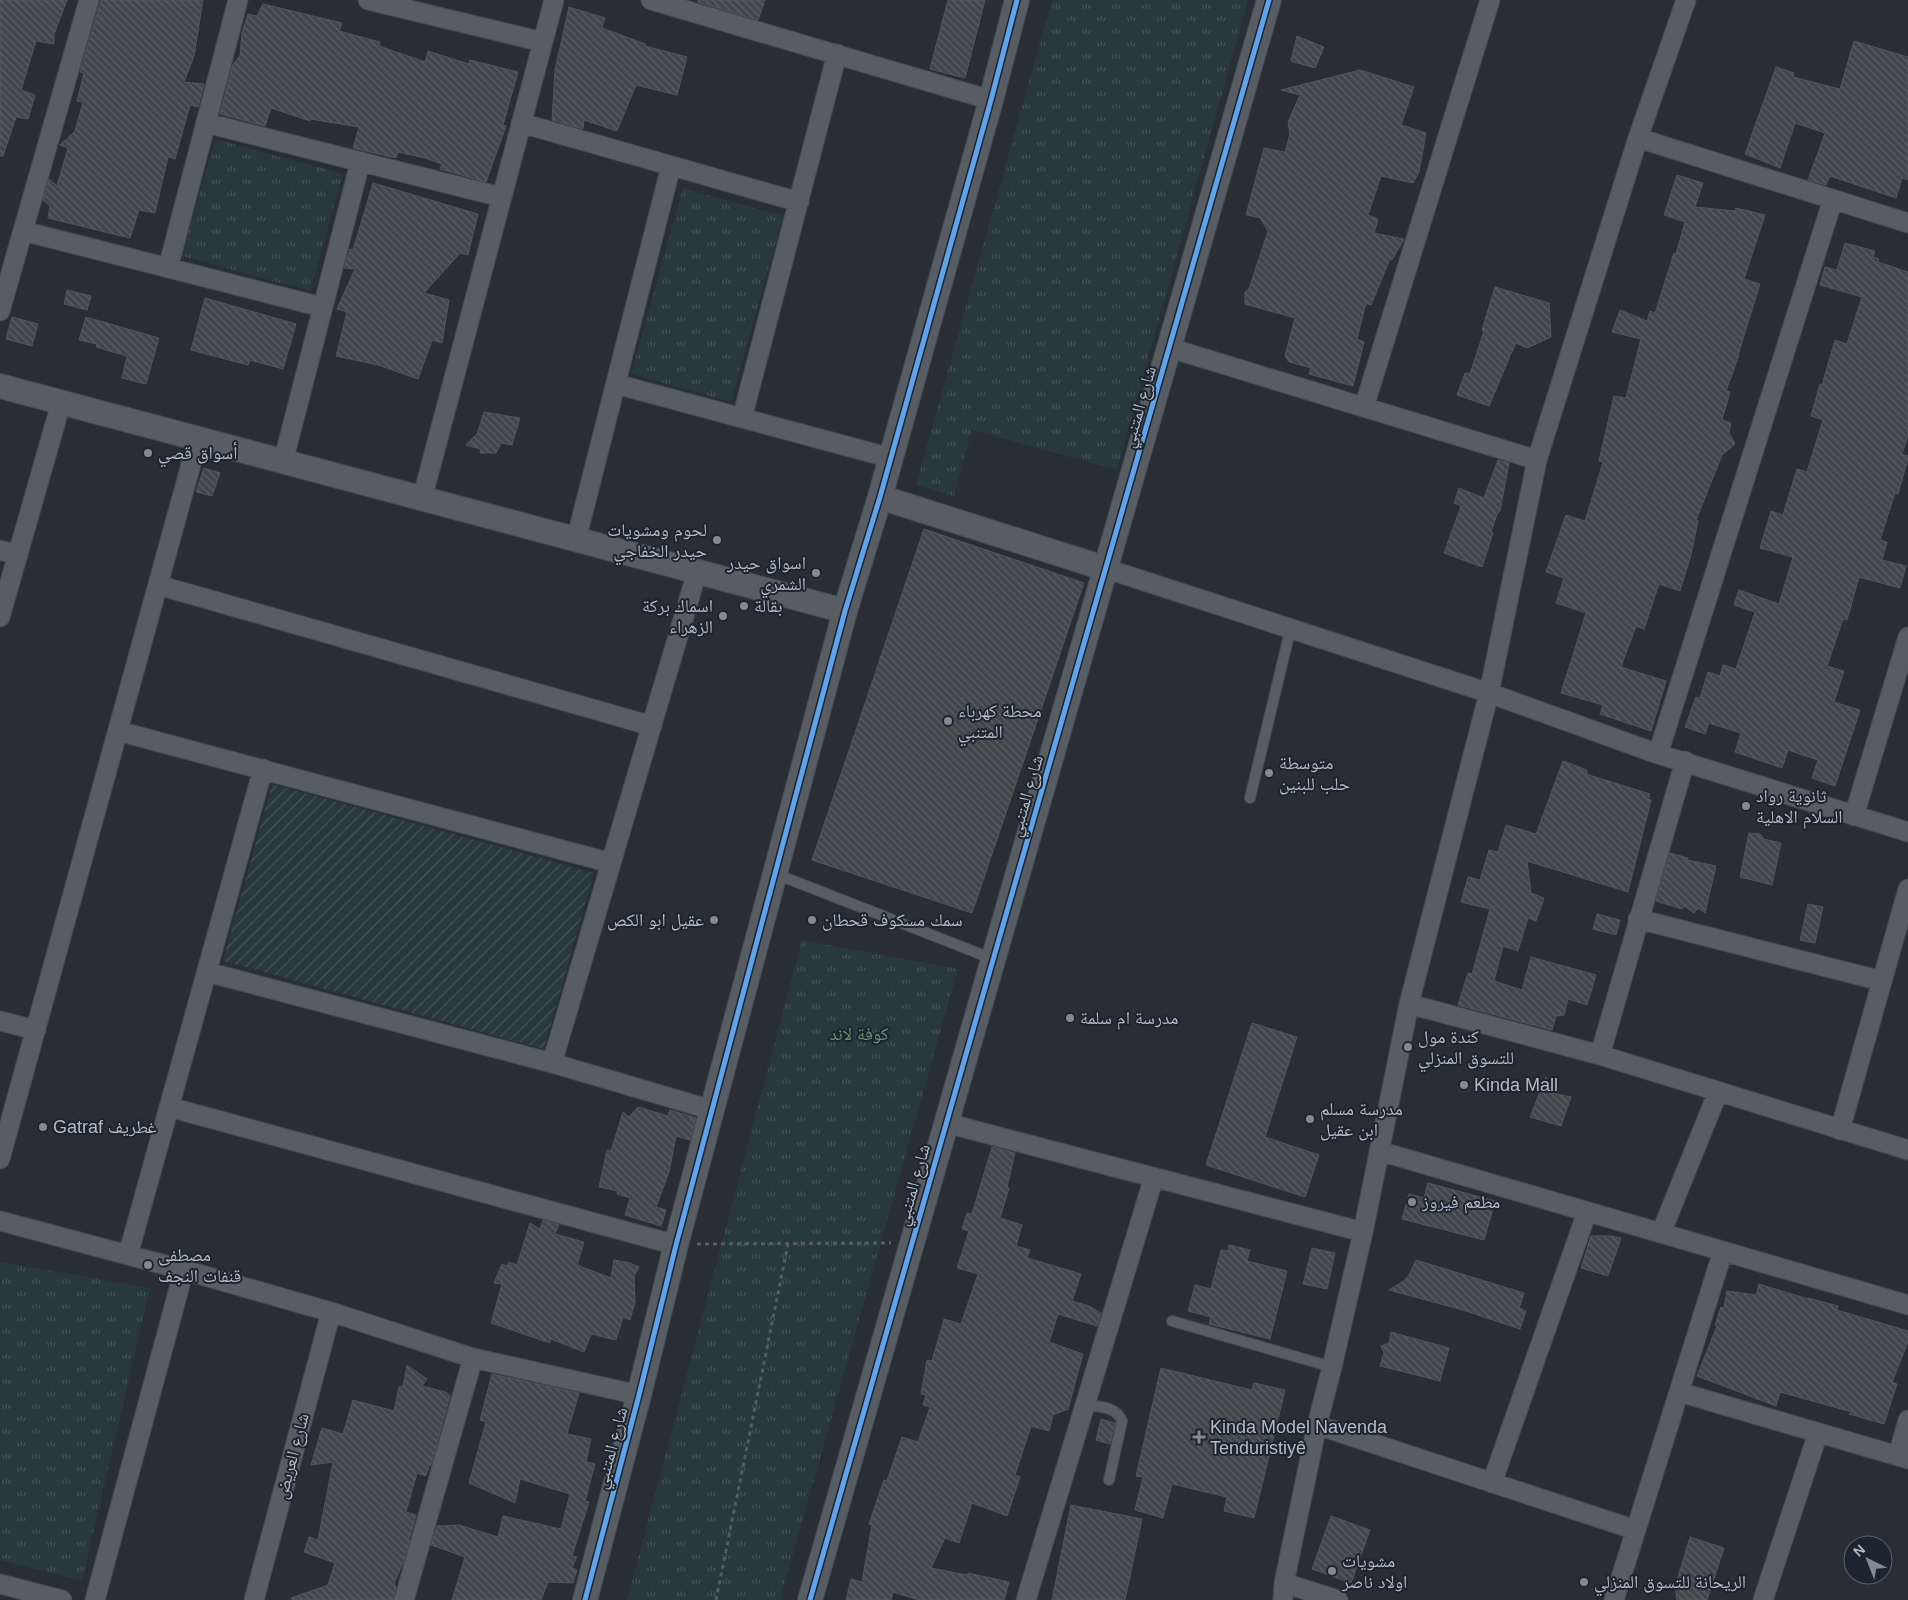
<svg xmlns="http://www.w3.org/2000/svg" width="1908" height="1600" font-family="Arial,'Noto Naskh Arabic',sans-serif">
	<defs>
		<pattern id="park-tufts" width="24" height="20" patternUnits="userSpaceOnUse" patternTransform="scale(1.25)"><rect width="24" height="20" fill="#27393a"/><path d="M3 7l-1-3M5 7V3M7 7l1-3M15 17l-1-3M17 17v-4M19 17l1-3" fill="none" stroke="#445455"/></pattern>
		<pattern id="garden-furrows" width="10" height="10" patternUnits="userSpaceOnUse" patternTransform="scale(1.25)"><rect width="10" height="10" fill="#27393a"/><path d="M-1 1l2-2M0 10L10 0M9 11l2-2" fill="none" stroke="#445455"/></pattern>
		<pattern id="building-back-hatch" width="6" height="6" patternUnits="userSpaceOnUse" patternTransform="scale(1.25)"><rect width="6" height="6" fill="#41464b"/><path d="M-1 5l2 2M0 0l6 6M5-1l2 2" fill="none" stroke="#5a5f63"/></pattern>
	</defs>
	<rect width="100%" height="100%" fill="#292e34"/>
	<path fill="url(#park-tufts)" d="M1052 0H1248L1117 470 972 430 954 496 916 485Z
		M215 139 343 174 310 291 182 256Z
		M683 188 783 216 731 402 631 374Z
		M802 940 958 969 780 1600H627Z
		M0 1262 150 1288 82 1581 0 1560Z"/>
	<path fill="url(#garden-furrows)" d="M272 784 594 873 544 1049 223 961Z"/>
	<path fill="url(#building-back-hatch)" stroke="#50565c" d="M0 0H67L54 34V44L36 41 21 90 35 95 28 119 16 117 3 156H0Z
		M101 0H203L194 56 184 82 204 84 198 107 190 105 175 159 168 157 155 213 139 210 130 238 48 218 50 206 43 200 49 179 57 186 68 148 60 145 75 131 83 102 77 101 84 73 80 72Z
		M698 0H765L758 20 698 2Z
		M948 0H985L965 78 930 69Z
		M263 4 342 23 339 31 380 42 379 46 425 62 428 51 469 64 470 60 518 72 503 125 506 126 486 182 440 169 442 164 425 158 398 152 396 158 353 148 359 127 310 119V121L271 108 265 126 220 114 233 64 240 56 242 33 248 14 257 16Z
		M569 7 605 18 602 28 645 44V46L687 57 677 95 636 85 617 131 584 120 583 129 552 120 555 70Z
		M1297 36 1324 47 1315 68 1291 61Z
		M1854 41 1908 57V180L1902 178 1896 198 1830 176 1826 185 1808 180 1825 133 1795 123 1780 168 1745 154 1776 67 1794 73 1793 77 1840 89Z
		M1360 70 1414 87 1401 125 1426 133 1419 172 1413 183 1381 176 1368 215 1378 219 1374 233 1404 239 1392 260 1390 259 1371 305 1366 303 1357 339 1364 342 1353 386 1309 374 1311 368 1289 362 1285 356 1295 318 1245 304V292L1249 289 1268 231 1260 218 1246 215 1264 148 1285 152 1290 134 1288 122 1300 95 1281 90Z
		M1677 175 1703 183 1695 207 1735 211 1736 208 1765 215 1744 279 1760 284 1738 355H1739L1726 391 1730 392 1722 420 1731 423 1729 433 1735 444 1722 455 1696 520 1698 521 1691 555 1680 591 1659 584 1644 629 1636 626 1621 667 1666 681 1651 731 1600 714 1603 705 1561 693 1586 613 1556 603 1564 578 1546 572 1566 515 1585 521 1603 462 1599 461 1614 396 1626 398 1641 339 1612 332 1620 310 1647 321 1650 311 1655 313 1674 253 1676 254 1685 222 1664 215Z
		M373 183 478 214 468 255 460 253 424 293 449 300 442 343 432 340 418 379 378 365 336 356 347 312 337 309 355 269 344 268 350 249 353 250Z
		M1845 243 1875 251 1873 257 1879 259 1878 262 1908 272V435L1902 454 1908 456V459L1898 494 1895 493 1880 540 1887 542 1882 560 1906 566 1900 588 1859 577 1847 620 1843 619 1827 666 1844 671 1834 702 1860 710 1835 786 1812 778 1818 760 1788 750 1782 768 1735 752 1741 733 1709 723 1705 734 1685 727 1696 697 1700 698 1708 672 1720 676 1723 665 1736 669 1755 612 1734 605 1739 590 1779 604 1793 557 1760 548 1771 511 1783 515 1797 469 1807 472 1823 420 1811 416 1820 384 1822 385 1835 340 1847 344 1862 297 1820 285 1825 267 1837 270Z
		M1495 287 1549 303 1551 337 1527 348 1516 343 1511 354 1508 356H1510L1489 406 1457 395 1465 373 1470 374 1484 331 1482 330Z
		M67 290 91 296 87 310 64 304Z
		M205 298 296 324 283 369 250 360 248 365 191 350Z
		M12 317 38 324 32 346 6 339Z
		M86 317 159 338 146 384 122 378 127 356 96 347 97 344 79 340Z
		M484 412 520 418 512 445 501 443 496 453H480L481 449 466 445 477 434Z
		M1498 460 1509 463 1500 511 1497 514 1491 532 1493 533 1482 567 1444 553 1461 506 1454 503 1459 488 1484 498Z
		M204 468 220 473 212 496 196 492Z
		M924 529 1084 583 972 913 812 860Z
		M1563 761 1587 770 1586 774 1650 794 1648 799 1651 800 1628 892 1527 861 1531 893 1544 898 1536 921 1528 918 1518 951 1503 946 1494 981 1522 990 1531 957 1596 975 1587 1005 1568 999 1564 1015 1556 1016 1552 1030 1458 1005 1468 973 1472 974 1490 909 1461 902 1468 877 1480 880 1489 850 1498 852 1506 825 1536 834Z
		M1749 833 1760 834 1764 839 1781 843 1772 885 1740 877Z
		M1670 853 1688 858 1687 860 1716 866 1705 913 1698 908 1694 913 1684 906 1682 909 1656 901Z
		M1808 904 1823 907 1815 943 1800 940Z
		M1597 914 1620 920 1616 935 1593 929Z
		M1252 1023 1297 1037 1265 1137 1319 1155 1305 1197 1206 1165Z
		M1546 1077 1553 1093 1571 1097 1561 1126 1530 1117Z
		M638 1107 668 1116 670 1110 696 1118 690 1140 676 1136 669 1172 656 1207 666 1210 661 1226 625 1215 630 1198 617 1194 618 1191 599 1187 607 1150 611 1151 623 1112 629 1117Z
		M992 1147 1015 1153 1007 1187 1009 1188 1000 1218 1022 1225 1016 1246 1030 1250 1027 1258 1081 1274 1072 1301 1089 1306 1101 1313 1097 1326 1058 1314 1049 1342 1083 1354 1068 1409 1053 1415 1049 1431 1031 1426 1015 1475 1020 1477 1007 1516 972 1503 959 1543 945 1538 931 1568 967 1575 968 1573 1009 1582 1004 1600H919L893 1592 891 1600H846L851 1579 862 1582 872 1525 869 1524 884 1480 887 1481 902 1437 918 1442 930 1407 923 1405 926 1395 921 1394 927 1360 932 1361 944 1319 961 1324 978 1274 957 1268 969 1231 962 1229 967 1213 972 1214Z
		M1428 1183 1495 1201 1484 1240 1402 1219 1409 1194 1424 1198Z
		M543 1220 559 1225 555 1234 584 1242 577 1265 611 1278 614 1260 630 1263 639 1267 634 1276 635 1302 630 1320 623 1317 616 1340 591 1334 584 1352 551 1339 550 1343 491 1323 502 1284 494 1283 502 1264 507 1266 509 1262 517 1265 530 1223 540 1229Z
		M1591 1236H1612L1621 1238 1608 1276 1581 1268Z
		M1229 1245 1250 1250 1247 1261 1287 1271 1270 1339 1209 1324 1211 1317 1188 1311 1195 1285 1211 1289 1221 1250 1228 1251Z
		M1312 1248 1335 1253 1327 1289 1303 1284Z
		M1416 1260 1524 1293 1519 1308 1526 1311 1520 1329 1463 1310 1389 1290 1405 1280 1409 1275Z
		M1759 1284 1808 1299V1298L1838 1306 1837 1310 1908 1331V1342L1892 1382 1897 1384 1884 1424 1849 1414 1852 1412 1780 1392 1776 1406 1697 1376 1717 1326 1715 1325 1721 1307 1724 1308 1727 1291 1756 1295Z
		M1391 1332 1449 1348 1440 1381 1380 1366 1384 1353 1381 1346 1389 1343Z
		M407 1365 427 1379 422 1386 446 1392 450 1396 431 1465 429 1466 426 1476 417 1473 406 1512 416 1515 410 1537 409 1536V1542L403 1563 394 1583 396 1588 393 1600H292L291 1598 328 1585 335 1563 304 1552 309 1537 318 1540 333 1462 311 1465 322 1428 343 1434 353 1400 394 1411 399 1387H403Z
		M1161 1368 1252 1390 1254 1383 1285 1390 1254 1518 1224 1511 1227 1497 1172 1484 1163 1518 1135 1510 1143 1477 1136 1476Z
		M492 1374 579 1393 567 1434 591 1439 586 1462 595 1464 585 1501 589 1502 572 1556 577 1557 572 1568 577 1570 573 1583 548 1582 541 1600H452L465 1557 431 1545 437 1526 459 1525 498 1537 503 1516 561 1529 570 1494 520 1479 515 1503 469 1483 486 1422 480 1420Z
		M1101 1419 1115 1423 1110 1444 1096 1440Z
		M1071 1505 1142 1519 1125 1600H1052Z
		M1331 1516 1370 1530 1351 1583 1312 1569Z
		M1690 1537 1724 1548 1707 1600H1677L1675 1587Z"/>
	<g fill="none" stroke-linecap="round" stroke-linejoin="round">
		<defs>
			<path id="service" d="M1250 798 1291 627
				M776 874 993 959
				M1172 1321 1332 1367
				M1085 1405C1099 1407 1116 1406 1122 1421L1109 1480"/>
			<path id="minor" d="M368 0 543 42
				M651 0 991 100
				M206 123 501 197
				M521 123 799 202
				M1638 138 1908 223
				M23 231 322 307
				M168 268 238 0
				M0 311 89 0
				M1170 348 1537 460
				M616 384 891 458
				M1364 407 1490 0
				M742 418 837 54
				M283 462 360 163
				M422 499 554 0
				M576 540 671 166
				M0 550 18 555
				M1107 569 1489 693 1658 754 1908 832
				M158 585 652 726
				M0 617 61 403
				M118 731 611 863
				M1658 754 1833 199
				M1854 816 1908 637
				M1638 919 1882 981
				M207 972 552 1063 712 1110
				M1409 1004 1600 1055 1908 1150
				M0 1021 36 1030
				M1600 1055 1685 761
				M552 1063 697 572
				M169 1107 676 1245
				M946 1123 1363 1232
				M1840 1130 1908 889
				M1379 1151 1908 1305
				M0 1159 198 439
				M0 1221 184 1270 331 1312 473 1358 639 1395
				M1661 1233 1718 1092
				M128 1255 263 769
				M1679 1392 1908 1459
				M1317 1425 1636 1530
				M1898 1456 1908 1420
				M1492 1483 1587 1212
				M1284 1583 1338 1600
				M0 1584 62 1600
				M95 1600 184 1270
				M254 1600 331 1312
				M404 1600 473 1358
				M1026 1600 1154 1177
				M1283 1600 1284 1583 1317 1425 1332 1367 1363 1232 1409 1004 1489 693 1537 460 1638 138 1686 0
				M1614 1600 1723 1251
				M1763 1600 1818 1433"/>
			<path id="tertiary" d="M0 386 845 611
				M880 497 1107 569
				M585 1600 639 1395 676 1245 845 611 880 497 991 100 1017 0
				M810 1600C961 1066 1117 534 1269 0"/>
		</defs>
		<use href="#service" stroke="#464a4f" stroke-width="12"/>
		<use href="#minor" stroke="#464a4f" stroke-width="21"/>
		<use href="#tertiary" stroke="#464a4f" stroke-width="26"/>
		<path stroke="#565c60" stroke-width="3" stroke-dasharray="4 4" stroke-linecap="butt" d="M697 1244 891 1243
			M716 1600 788 1244"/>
		<use href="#service" stroke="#585c63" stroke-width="10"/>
		<use href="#minor" stroke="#585c63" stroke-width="19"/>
		<use href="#tertiary" stroke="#585c63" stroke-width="24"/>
		<defs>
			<path id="cycleway" d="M585 1600 639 1395 676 1245 845 611 880 497 991 100 1017 0
				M810 1600C961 1066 1117 534 1269 0"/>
		</defs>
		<use href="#cycleway" stroke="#1c252f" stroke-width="8"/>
		<use href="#cycleway" stroke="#60a3ed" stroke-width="5"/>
	</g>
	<g fill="#828a93" stroke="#1c252f" stroke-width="2">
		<circle cx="148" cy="453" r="5"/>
		<circle cx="717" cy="540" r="5"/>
		<circle cx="816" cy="573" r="5"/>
		<circle cx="744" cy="606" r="5"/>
		<circle cx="723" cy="616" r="5"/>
		<circle cx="948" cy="721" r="5"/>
		<circle cx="1269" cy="773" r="5"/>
		<circle cx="1746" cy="806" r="5"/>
		<circle cx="714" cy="920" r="5"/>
		<circle cx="812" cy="920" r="5"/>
		<circle cx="1070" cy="1018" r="5"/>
		<circle cx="1408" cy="1047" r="5"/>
		<circle cx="1464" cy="1085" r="5"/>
		<circle cx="1310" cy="1119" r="5"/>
		<circle cx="43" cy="1127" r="5"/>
		<circle cx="1412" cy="1202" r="5"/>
		<circle cx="148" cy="1265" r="5"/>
		<path d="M1196.5 1429.5h5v5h5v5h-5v5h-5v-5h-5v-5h5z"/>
		<circle cx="1332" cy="1571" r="5"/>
		<circle cx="1584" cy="1582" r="5"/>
	</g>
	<g text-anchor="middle" stroke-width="4" stroke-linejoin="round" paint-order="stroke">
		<g font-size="18" fill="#b2bbc6" stroke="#1c252f">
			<text transform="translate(1139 407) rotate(-74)" y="6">شارع المتنبي</text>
			<text transform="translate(1026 796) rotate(-74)" y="6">شارع المتنبي</text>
			<text transform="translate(913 1185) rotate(-74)" y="6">شارع المتنبي</text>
			<text transform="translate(611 1448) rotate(-75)" y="6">شارع المتنبي</text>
			<text transform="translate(292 1456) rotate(-75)" y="6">شارع العريض</text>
		</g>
		<g font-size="18" fill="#b2bbc6" stroke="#1c252f" text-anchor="start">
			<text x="158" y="459">أسواق قصي</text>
			<text x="707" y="536" text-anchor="end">لحوم ومشويات<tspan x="707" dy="21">حيدر الخفاجي</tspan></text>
			<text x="806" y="569" text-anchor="end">اسواق حيدر<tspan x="806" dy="21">الشمري</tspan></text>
			<text x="713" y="612" text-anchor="end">اسماك بركة<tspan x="713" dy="21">الزهراء</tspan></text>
			<text x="754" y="612">بقالة</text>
			<text x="958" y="717">محطة كهرباء<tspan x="958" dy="21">المتنبي</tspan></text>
			<text x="1279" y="769">متوسطة<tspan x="1279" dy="21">حلب للبنين</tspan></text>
			<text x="1756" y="802">ثانوية رواد<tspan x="1756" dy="21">السلام الاهلية</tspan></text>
			<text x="704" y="926" text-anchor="end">عقيل ابو الكص</text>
			<text x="822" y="926">سمك مسكوف قحطان</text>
			<text x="1080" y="1024">مدرسة ام سلمة</text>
			<text x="1418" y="1043">كندة مول<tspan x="1418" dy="21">للتسوق المنزلي</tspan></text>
			<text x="1474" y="1091">Kinda Mall</text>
			<text x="1320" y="1115">مدرسة مسلم<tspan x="1320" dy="21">ابن عقيل</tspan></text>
			<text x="53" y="1133">Gatraf غطريف</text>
			<text x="1422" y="1208">مطعم فيروز</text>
			<text x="158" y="1261">مصطفى<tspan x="158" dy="21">قنفات النجف</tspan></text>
			<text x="1210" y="1433">Kinda Model Navenda<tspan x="1210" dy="21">Tenduristiyê</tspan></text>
			<text x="1342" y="1567">مشويات<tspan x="1342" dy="21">اولاد ناصر</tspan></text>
			<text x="1594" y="1588">الريحانة للتسوق المنزلي</text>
		</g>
		<g font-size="18" fill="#6b9572" stroke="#1c252f">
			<text x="859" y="1040">كوفة لاند</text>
		</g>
	</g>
	<g transform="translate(1868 1560) rotate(317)"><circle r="24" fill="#1c252f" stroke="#58616b"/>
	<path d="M0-4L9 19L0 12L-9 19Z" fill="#828a93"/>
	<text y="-8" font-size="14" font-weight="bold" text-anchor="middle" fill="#b2bbc6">N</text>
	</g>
</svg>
